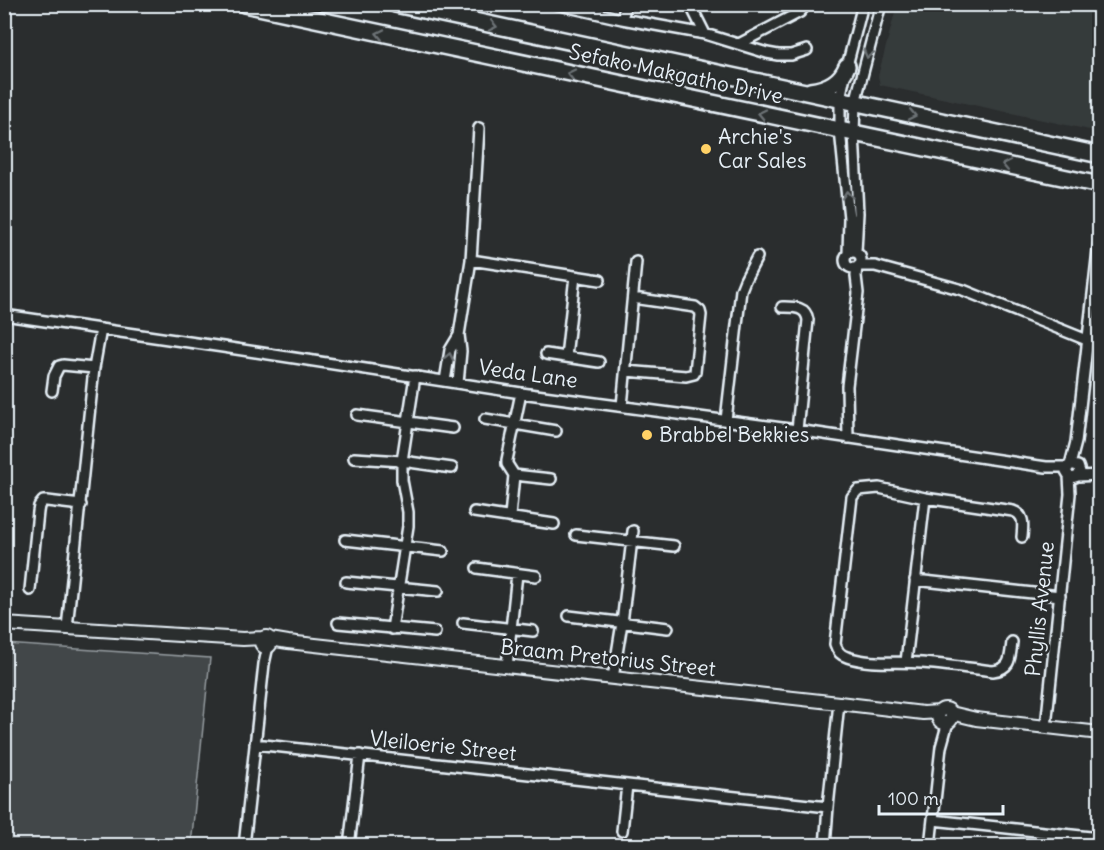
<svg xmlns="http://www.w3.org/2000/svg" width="1104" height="850" font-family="Delius,sans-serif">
	<rect width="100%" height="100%" fill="#2a2d2e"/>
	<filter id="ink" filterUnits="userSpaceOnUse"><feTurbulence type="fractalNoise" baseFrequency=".0167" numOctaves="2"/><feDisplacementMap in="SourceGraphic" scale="12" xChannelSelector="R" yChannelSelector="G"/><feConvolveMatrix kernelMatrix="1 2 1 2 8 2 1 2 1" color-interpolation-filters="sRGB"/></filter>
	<g filter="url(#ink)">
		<path fill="#363a3b" d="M897 5H1099V132L880 85 878 76Z"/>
		<path fill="#424648" stroke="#959ca0" stroke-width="1.5" d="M5 644 210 658 191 845H5Z"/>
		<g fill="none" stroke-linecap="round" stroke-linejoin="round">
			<defs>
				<path id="minor" d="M555 4 622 19 705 34 767 53 778 55H791L807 50
					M690 4 705 34
					M622 19 626 4
					M739 44 800 12 807 4
					M856 252 858 213 854 133 855 103 881 4
					M845 260a8 8 0 1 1 16 0a8 8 0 1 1-16 0Z
					M848 254 849 218 840 130V99L847 66 863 4
					M471 260 600 280
					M858 266H875L963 290 1087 340
					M782 307C793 307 806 306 808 320L797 430
					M4 315 223 347 521 393 797 430 1046 467H1068
					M546 354 599 362
					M566 357 575 276
					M626 371 686 376 694 374 695 372 701 315 700 311 695 307 633 298
					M445 381 450 350 459 335
					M458 383 461 351 459 335 471 260 479 128
					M52 391 54 376 59 366 63 365 94 368
					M622 406 636 262
					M357 415 453 428
					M485 419 556 431
					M726 420 741 290 745 280 757 257
					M848 438 847 386 858 293 856 276 857 267
					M354 458 402 461 452 468
					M1070 465 1076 442 1100 233
					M514 475 551 479
					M1078 476 1100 475
					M474 512 554 524
					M510 516 514 475 507 464V460L521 393
					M576 535 674 546
					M345 540 443 551
					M477 568 536 576
					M915 580 1060 596
					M346 582 438 591
					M30 590 38 512 39 506 43 501H47L81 505
					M569 616 668 628
					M338 623 435 632
					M463 623 533 631
					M67 628 94 368 101 329
					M392 629 408 526V512L402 480V461L415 376
					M1012 642C1010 658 1011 669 993 671 969 668 946 665 922 663 897 661 871 665 847 657 840 655 837 651 835 644L852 497 858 490 879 488 925 498 1013 511C1025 515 1023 525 1022 537
					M906 662 925 498
					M507 666 517 574
					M613 678 622 623 633 531
					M1046 727 1070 494 1069 476 1066 471 1070 465H1074L1078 466 1080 472 1078 476 1072 478 1069 476
					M255 744 828 807 839 703
					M933 820 1100 838
					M622 831 627 785
					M244 846 264 664 268 646
					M349 846 360 755
					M825 846 828 807
					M930 846 941 747 948 722"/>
				<path id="tertiary" d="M4 624 243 639 262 638
					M261 642a5 5 0 1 1 10 0a5 5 0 1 1-10 0Z
					M270 639 288 642 839 703 923 713 940 712
					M938 716a7 7 0 1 1 14 0a7 7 0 1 1-14 0Z
					M951 713 976 719 1100 733"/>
				<path id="primary" d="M244 4 1100 185
					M395 4 1100 155
					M810 91C827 89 841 82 847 66"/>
			</defs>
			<use href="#minor" stroke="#e8f1f8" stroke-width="14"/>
			<use href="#tertiary" stroke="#e8f1f8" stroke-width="16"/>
			<use href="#primary" stroke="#e8f1f8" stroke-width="20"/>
			<use href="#minor" stroke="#2a2d2e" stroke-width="9"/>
			<use href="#tertiary" stroke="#2a2d2e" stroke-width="12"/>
			<use href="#primary" stroke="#2a2d2e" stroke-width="15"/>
		</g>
		<defs><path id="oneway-chevron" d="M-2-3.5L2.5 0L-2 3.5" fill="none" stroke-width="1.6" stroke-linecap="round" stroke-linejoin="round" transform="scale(1.5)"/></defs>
		<g stroke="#6c7275">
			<use href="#oneway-chevron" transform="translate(493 26) rotate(12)"/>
			<use href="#oneway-chevron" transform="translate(380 34) rotate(-168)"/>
			<use href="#oneway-chevron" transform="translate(868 54) rotate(104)"/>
			<use href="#oneway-chevron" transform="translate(571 74) rotate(-168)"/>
			<use href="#oneway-chevron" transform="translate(762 114) rotate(-168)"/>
			<use href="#oneway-chevron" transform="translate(912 115) rotate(12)"/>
			<use href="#oneway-chevron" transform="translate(1006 165) rotate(-168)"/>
			<use href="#oneway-chevron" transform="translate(847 195) rotate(-95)"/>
			<use href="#oneway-chevron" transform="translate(449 357) rotate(-78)"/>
		</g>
	</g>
	<g fill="#ffd166" stroke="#2a2d2e" stroke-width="2">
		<circle cx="706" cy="149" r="6"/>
		<circle cx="647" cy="435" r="6"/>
	</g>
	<g text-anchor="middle" stroke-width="5" stroke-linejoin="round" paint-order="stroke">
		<g font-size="21" fill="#e8f1f8" stroke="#2a2d2e">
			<text transform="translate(676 74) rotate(12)" y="7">Sefako Makgatho Drive</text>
			<text transform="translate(528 374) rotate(8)" y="7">Veda Lane</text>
			<text transform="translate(1040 609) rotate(-84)" y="7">Phyllis Avenue</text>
			<text transform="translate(608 658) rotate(6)" y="7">Braam Pretorius Street</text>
			<text transform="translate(443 746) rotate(6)" y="7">Vleiloerie Street</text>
		</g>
		<g font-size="21" fill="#e8f1f8" stroke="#2a2d2e" text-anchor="start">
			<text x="718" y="144">Archie's<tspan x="718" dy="24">Car Sales</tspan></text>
			<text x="659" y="442">Brabbel Bekkies</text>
		</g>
	</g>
	<rect width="1104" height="850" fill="none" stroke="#2a2d2e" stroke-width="24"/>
	<rect x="12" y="12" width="1080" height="826" fill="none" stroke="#e8f1f8" stroke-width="2" filter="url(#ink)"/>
	<path d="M879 805v9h124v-9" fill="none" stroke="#e8f1f8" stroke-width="3"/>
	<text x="888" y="805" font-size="18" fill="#e8f1f8" stroke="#2a2d2e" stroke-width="4.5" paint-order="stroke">100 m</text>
</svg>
